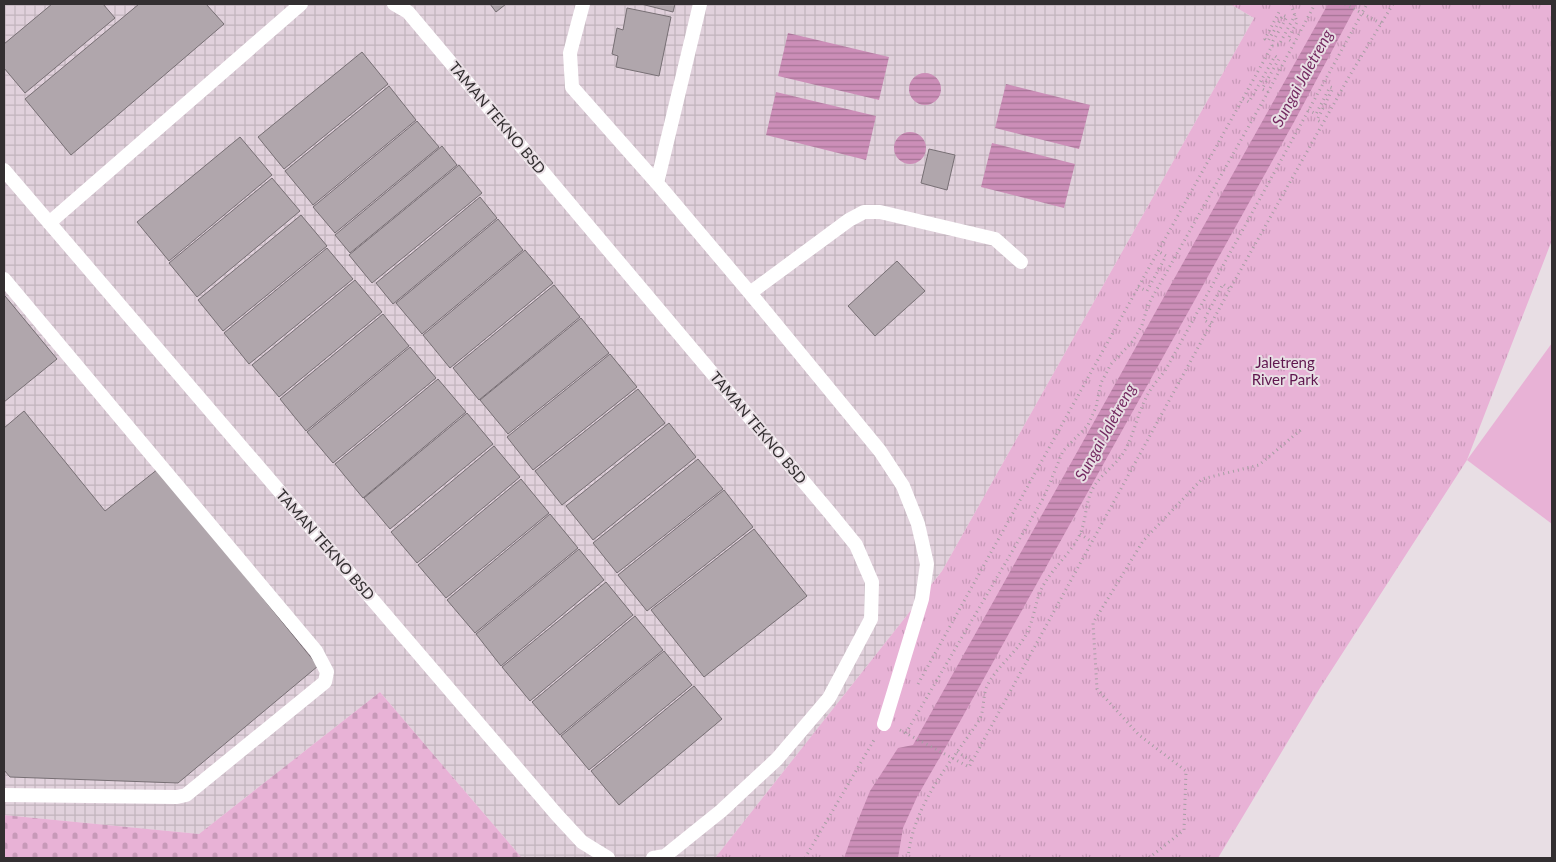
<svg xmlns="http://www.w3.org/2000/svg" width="1556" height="862" font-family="Lato,sans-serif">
	<defs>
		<pattern id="industrial-grid" width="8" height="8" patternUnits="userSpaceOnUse" patternTransform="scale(1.25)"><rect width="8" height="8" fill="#e1d1dc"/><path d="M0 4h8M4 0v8" fill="none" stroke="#c2b4bd"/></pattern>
		<pattern id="cemetery-stones" width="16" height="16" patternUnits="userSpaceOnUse" patternTransform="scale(1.25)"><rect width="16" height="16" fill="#e8b2d6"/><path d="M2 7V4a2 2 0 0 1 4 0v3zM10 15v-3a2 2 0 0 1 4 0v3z" fill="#c799b8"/></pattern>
		<pattern id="park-tufts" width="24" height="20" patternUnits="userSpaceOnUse" patternTransform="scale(1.25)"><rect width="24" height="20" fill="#e8b2d6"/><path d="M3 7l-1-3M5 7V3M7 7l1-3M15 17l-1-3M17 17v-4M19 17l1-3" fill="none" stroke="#c799b8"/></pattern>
		<pattern id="water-rules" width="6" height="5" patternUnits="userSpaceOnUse" patternTransform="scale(1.25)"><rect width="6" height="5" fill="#cc8eb8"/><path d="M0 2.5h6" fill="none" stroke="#a67496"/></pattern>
	</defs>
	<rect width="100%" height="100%" fill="#e8dee4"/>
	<path fill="url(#industrial-grid)" d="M4 4H1230L1254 18 942 571 715 858H522L380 692 199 834 4 815Z"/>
	<path fill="#e8b2d6" d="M1552 343V524L1467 460Z"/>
	<path fill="url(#cemetery-stones)" d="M380 692 522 858H4V815L199 834Z"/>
	<path fill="url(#park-tufts)" d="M1230 4H1552V240L1467 460 1320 688 1218 858H715L942 571 1254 18Z"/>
	<path fill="url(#water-rules)" d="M1328 4H1357L1294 122 948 743 917 797 903 828 898 858H844L854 830 870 791 898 748 913 745Z
		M788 33 889 57 879 100 778 76Z
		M909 89a16 16 0 1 1 32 0a16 16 0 1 1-32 0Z
		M1006 84 1090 105 1079 149 995 128Z
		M776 92 876 116 866 160 766 135Z
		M894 148a16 16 0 1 1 32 0a16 16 0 1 1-32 0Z
		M992 143 1075 164 1064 208 981 187Z"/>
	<path fill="#b0a6ac" stroke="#776f74" d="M52 4H103L115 18 25 93 4 68V44Z
		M139 4H206L224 24 71 155 25 99Z
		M490 4H506L496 12Z
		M641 4H675L673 12Z
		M627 8 671 17 659 76 616 67 618 56 612 54 617 28 623 30Z
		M362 52 388 84 284 169 258 137Z
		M389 86 416 120 313 205 285 171Z
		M417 121 439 147 335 233 313 207Z
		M240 137 272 175 169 261 137 222Z
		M442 146 457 165 350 253 335 235Z
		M929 149 955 155 947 190 921 183Z
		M459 165 482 193 372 283 349 255Z
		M272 178 300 211 197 297 169 263Z
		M480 197 497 218 393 304 376 283Z
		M301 215 327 246 223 331 198 300Z
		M498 219 523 250 422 334 396 303Z
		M327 248 353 279 249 364 224 333Z
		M525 250 553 283 450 368 423 335Z
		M897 261 925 291 875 336 848 306Z
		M355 280 382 312 279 397 252 365Z
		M554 285 580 317 479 400 453 368Z
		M4 296H5L57 359 4 402Z
		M383 314 409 346 306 431 280 399Z
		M581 318 609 353 508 434 480 400Z
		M410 347 436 378 333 463 307 432Z
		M610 354 637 387 533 470 507 437Z
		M438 379 466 412 363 498 335 464Z
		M638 389 665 423 562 505 535 471Z
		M24 411 105 511 158 469 318 666 178 783 10 777 4 770V428Z
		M467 413 493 444 390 529 364 498Z
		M669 423 696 457 593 540 566 506Z
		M494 446 520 477 417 563 391 532Z
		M698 459 723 489 617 573 593 543Z
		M521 479 549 513 446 598 418 565Z
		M724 490 753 527 647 611 618 575Z
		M550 514 578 548 475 633 447 600Z
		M754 529 807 596 704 677 651 610Z
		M579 549 604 580 501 666 476 634Z
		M606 582 633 615 530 701 502 667Z
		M635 616 663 650 560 735 532 702Z
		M664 651 692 685 589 770 561 736Z
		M694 686 722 719 619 805 591 771Z"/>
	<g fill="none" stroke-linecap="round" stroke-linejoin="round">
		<path stroke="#a69ea3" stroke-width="3" stroke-dasharray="1 4" stroke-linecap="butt" d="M1291 4 1297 22 1288 39 1294 43
			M1345 4 1382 24
			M1272 46 1273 41 1287 17 1283 15 1268 41 1265 39 1279 12
			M1243 99 1249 102 1275 56 1279 59 1262 89 1268 92
			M1308 110 1316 114 1330 87 1333 88 1317 120 1323 123
			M1138 287 1147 291 1166 256 1158 251
			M1211 324 1204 320 1223 284 1230 289
			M1080 534 1092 542
			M918 684 1272 46 1279 45 1295 15
			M900 730 969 767 1230 289 1350 75 1393 4
			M906 733 1044 497 1063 451 1088 425 1096 407 1101 383 1111 364 1133 341 1142 325 1148 305 1268 92 1315 4
			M957 752 972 761
			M805 858 874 740
			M908 858C913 805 949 765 978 722 985 712 982 697 987 686 997 666 1016 653 1026 635 1033 622 1035 605 1040 592 1049 571 1069 556 1079 536 1086 523 1085 506 1091 492 1099 474 1119 464 1126 448 1136 429 1139 407 1151 389 1155 383 1160 377 1165 371L1367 4
			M1149 858 1184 830 1186 771 1139 735 1097 689 1093 623 1143 541 1202 479 1259 465 1303 428"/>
		<path stroke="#fff" stroke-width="14" d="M394 4 408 12 830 513 856 545 872 582 871 619 829 698 777 759 721 811 665 856 653 858
			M583 4 570 53 572 87 657 183 750 293 849 220 864 212H880L995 239 1021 262
			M4 170 557 815 582 842 608 858
			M657 183 700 4
			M49 223 301 4
			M4 279 316 651 327 672 325 682 186 795 177 797 4 795
			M750 293 880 451 903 486 918 524 927 564 922 599 884 724"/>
	</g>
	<g text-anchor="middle" stroke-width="4" stroke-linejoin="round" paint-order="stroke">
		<g font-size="15" fill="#332f31" stroke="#e8dee4">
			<text transform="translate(497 118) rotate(50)" y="5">TAMAN TEKNO BSD</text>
			<text transform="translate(758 428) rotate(50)" y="5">TAMAN TEKNO BSD</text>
			<text transform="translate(325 545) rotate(49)" y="5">TAMAN TEKNO BSD</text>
		</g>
		<g font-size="15" fill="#5f164e" stroke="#e8dee4">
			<text x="1285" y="368">Jaletreng<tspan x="1285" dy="17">River Park</tspan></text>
		</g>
		<g font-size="16" font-style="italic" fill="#742a61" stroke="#e8dee4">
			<text transform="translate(1302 78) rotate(-61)" y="6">Sungai Jaletreng</text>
			<text transform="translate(1105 432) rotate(-61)" y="6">Sungai Jaletreng</text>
		</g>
	</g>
	<rect width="1556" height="862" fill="none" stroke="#332f31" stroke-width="10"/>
</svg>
